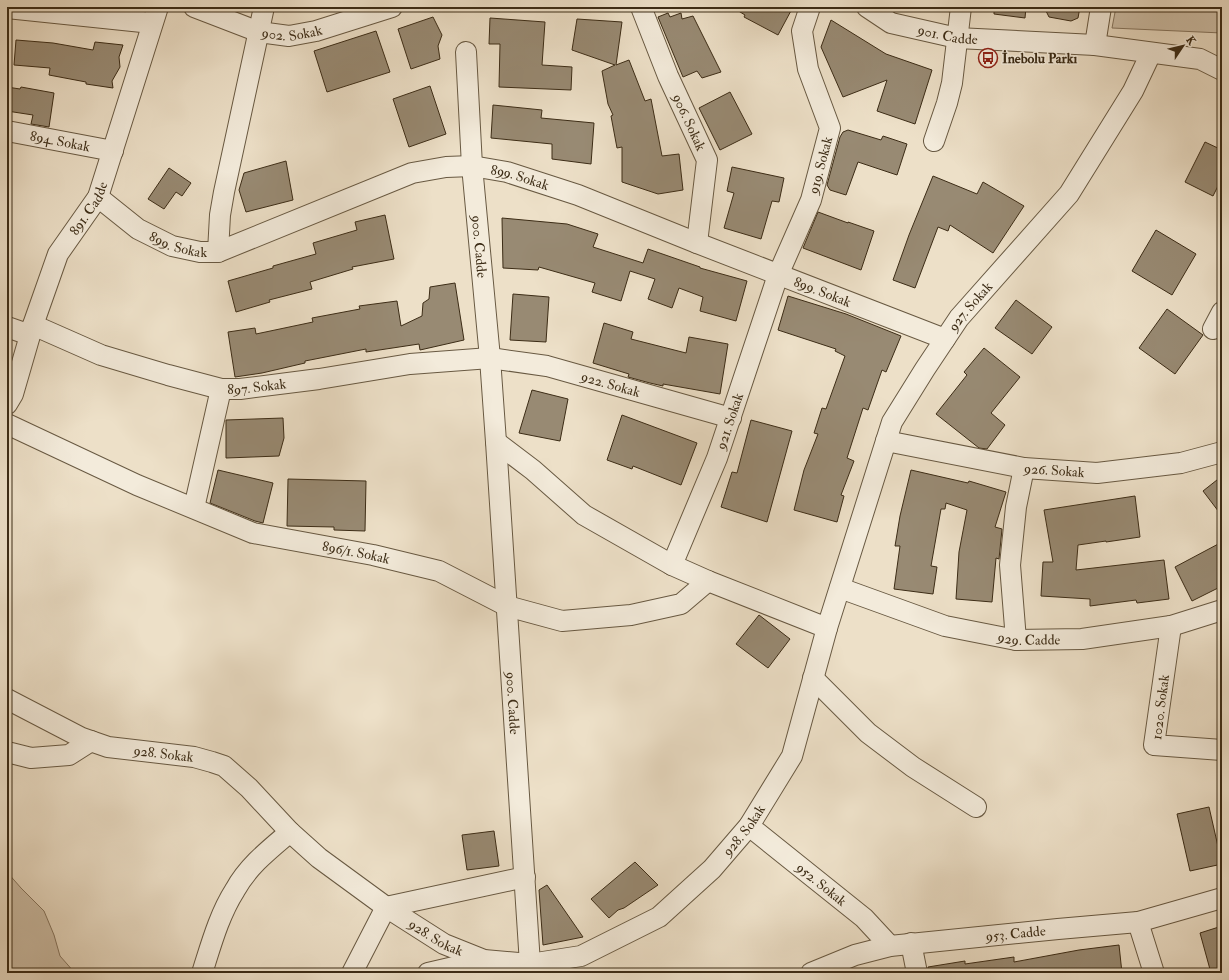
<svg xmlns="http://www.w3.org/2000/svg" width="1229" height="980" font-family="'IM FELL Double Pica',serif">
	<rect width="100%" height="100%" fill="#ede0c8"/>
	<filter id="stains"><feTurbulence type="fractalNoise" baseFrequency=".005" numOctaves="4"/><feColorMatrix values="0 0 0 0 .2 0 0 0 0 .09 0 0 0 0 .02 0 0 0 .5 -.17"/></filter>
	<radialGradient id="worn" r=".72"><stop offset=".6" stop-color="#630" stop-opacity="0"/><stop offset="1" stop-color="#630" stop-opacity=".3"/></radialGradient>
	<path fill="#cfc1aa" stroke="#867660" d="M1116 7H1222V33L1112 28Z
		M7 872 21 888 44 911 54 935 60 956 75 973H7Z"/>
	<path fill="#988a73" stroke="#3c2c16" d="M732 7H793L778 35 744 17 745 15Z
		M994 7H1026L1025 18 994 14Z
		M1044 7H1080L1078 18 1071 21 1049 17Z
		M668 13 670 17 681 13 682 19 693 16 721 72 702 78 697 71 683 77 658 17Z
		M433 17 442 35 438 46 440 59 411 69 398 29Z
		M490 18 545 22 542 65 572 67 571 90 499 87 500 44H489Z
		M577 19 622 22 616 65 629 60 645 101 651 99 662 156 679 154 683 190 658 194 622 182V147L617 148 611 116 613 115 608 104 602 71 615 65 572 50Z
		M831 20 886 54 932 70 915 124 877 111 887 80 843 97 821 47Z
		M376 31 390 72 327 92 314 51Z
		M16 40 53 43 93 50 95 42 123 45 119 57 120 67 112 81 113 88 86 84V82L49 75 50 68 14 65Z
		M430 86 446 134 409 147 393 99Z
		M7 87 20 89 21 87 54 93 49 127 31 124 33 115 7 111Z
		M730 92 752 134 720 150 699 108Z
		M493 105 542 110 541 118 594 123 591 164 552 159V144L491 138Z
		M848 130 881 140 883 136 907 144 897 175 858 162 846 195 830 190 827 185 840 137 843 132Z
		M1205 142 1222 150V178L1213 196 1185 182Z
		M286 161 293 200 246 212 239 190 244 173Z
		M732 167 784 178 779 202 772 201 761 239 724 228 734 193 727 191Z
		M169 168 191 183 182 196 176 192 164 209 148 199Z
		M933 176 977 194 983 182 1024 206 993 253 950 225 948 231 938 227 915 288 893 280 909 235Z
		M818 212 848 223V222L874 231 861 270 803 248Z
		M385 215 394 259 352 267 353 269 310 282 312 289 269 300 270 302 236 312 228 281 273 268V266L316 254 313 243 357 230 355 222Z
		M502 218 567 224 598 234 593 247 643 263 648 249 700 267V268L747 281 736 321 700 311 703 297 679 288 672 308 648 299 655 279 630 271 621 301 592 292 595 283 539 267 538 270 503 268Z
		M1156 230 1196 254 1172 295 1132 271Z
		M455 283 464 340 420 350 419 344 366 352V349L305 361V363L262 373 235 377 228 332 255 328 256 334 313 322 312 318 360 309 359 306 397 301 401 326 422 316 423 303 429 299 430 287Z
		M513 294 549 297 546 342 510 340Z
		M788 296 846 314 901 336 886 372 882 370 868 410 863 408 847 458 854 461 841 495 844 496 837 522 794 510 804 470 818 434 814 433 822 408 826 409 845 356 835 351 836 349 778 330Z
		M1016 300 1052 327 1032 354 995 328Z
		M1167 309 1203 335 1175 374 1139 348Z
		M604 323 633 332 631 339 686 353 689 337 728 344 720 394 663 384V386L650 383 628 377 629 374 593 363Z
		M984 348 1020 377 991 413 1005 425 987 449 979 448 936 414 967 375 964 372Z
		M532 390 568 399 560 441 519 433Z
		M622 415 697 443 681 485 633 466 632 469 607 460Z
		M283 418 284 438 279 456 226 458V420Z
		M751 420 792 431 767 522 721 507 732 472 737 473Z
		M218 470 273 483 263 523 255 521 210 503Z
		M911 470 968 483 969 481 1006 492 995 527 1002 529 999 559 996 558 992 602 956 599 959 552 967 510 946 503 945 509H941L931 566 937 567 933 594 894 589 900 546H895L900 516Z
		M1222 476V516L1203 491Z
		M288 479 366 481 365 531 334 530V527L287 526Z
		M1135 496 1140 537 1106 542V541L1078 545 1076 570 1164 560 1169 599 1137 603 1136 600 1090 606V599L1041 596 1043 562H1053L1044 510Z
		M1222 542V586L1192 601 1175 567Z
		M759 615 790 639 768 668 736 644Z
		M1209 807 1222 864 1190 871 1177 814Z
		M494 831 499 866 467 870 462 835Z
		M635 862 658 885 624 908 618 910 609 918 591 899Z
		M547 885 583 937 543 945 539 890Z
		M1222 926V973H1211L1200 933Z
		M1119 945 1122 973H929L928 967 965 961V964L1014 957V962L1079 950Z"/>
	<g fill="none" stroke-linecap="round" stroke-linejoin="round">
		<defs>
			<g id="minor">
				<path id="s1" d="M194 7 259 32 289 36 316 31 392 7"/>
				<path id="s2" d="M641 7 668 76 707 160 697 243"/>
				<path id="s3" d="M867 7 891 23 957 38 1095 45 1200 59 1222 70"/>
				<path d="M7 8 152 23"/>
				<path d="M1095 45 1101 7"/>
				<path id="s4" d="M466 52 472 166 490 358 496 442 530 964"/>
				<path id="s5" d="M7 131 113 151"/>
				<path d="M934 141 947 103 952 83 961 7"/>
				<path id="s6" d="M98 197 138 229 172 246 200 252H218L412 173 446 167 472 166 507 172 578 195 697 243 945 339"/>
				<path d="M218 252 220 215 224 192 264 7"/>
				<path id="s7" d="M33 325 101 355 168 375 221 389H240L319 379 410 364 490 358 547 366 731 418"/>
				<path d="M7 327 30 335"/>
				<path d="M1213 329 1222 312"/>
				<path id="s8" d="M7 404 13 394 33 325 58 254 98 197 158 7"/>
				<path id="s9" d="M7 424 137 485 253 533 373 555 439 571 507 606 562 621 631 615 681 604 708 581"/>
				<path id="s10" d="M886 441 1024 468 1097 473 1181 463 1222 452"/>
				<path d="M496 442 533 470 584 515 672 565 708 581 827 628"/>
				<path d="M194 508 221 389"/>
				<path id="s11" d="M672 565 717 458 778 275 811 200 830 128 808 69 802 31 810 7"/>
				<path id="s12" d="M840 588 945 626 1016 640 1082 639 1171 626 1222 610"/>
				<path d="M1171 626 1154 745 1222 750"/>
				<path d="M1016 640 1010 565 1016 507 1024 468"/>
				<path d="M813 678 868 733 913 767 976 807"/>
				<path id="s13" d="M7 699 82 738 108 747 194 757 212 762 224 766 249 788 290 832 319 858 386 907 444 944 484 960 530 964 581 956 659 917 712 869 749 826 792 756 827 628 892 422 925 369 959 318 1069 194 1133 91 1151 53"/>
				<path d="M7 752 31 758 69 755 91 741"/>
				<path id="s14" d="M749 826 864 918 890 946"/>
				<path d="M1138 922 1154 973"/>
				<path d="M911 943 917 973"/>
				<path d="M202 973C211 945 219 915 235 890 248 866 270 849 290 832"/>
				<path d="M352 973 386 907 525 877"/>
				<path d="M428 973 484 960"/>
				<path id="s15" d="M811 973 855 955 890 946 1058 929 1138 922 1222 898"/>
			</g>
		</defs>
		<use href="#minor" stroke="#685942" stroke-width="22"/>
		<use href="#minor" stroke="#f3ebdb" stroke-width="20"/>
	</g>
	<defs>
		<symbol id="bus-ring" viewBox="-11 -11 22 22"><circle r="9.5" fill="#f3ebdb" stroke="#8f2418" stroke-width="1.5"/><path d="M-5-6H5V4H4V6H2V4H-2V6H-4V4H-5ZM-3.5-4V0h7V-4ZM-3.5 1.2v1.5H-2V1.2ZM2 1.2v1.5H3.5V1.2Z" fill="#8f2418"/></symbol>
	</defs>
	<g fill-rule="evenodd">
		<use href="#bus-ring" x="977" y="47" width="22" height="22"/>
	</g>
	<g text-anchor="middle" stroke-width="3" stroke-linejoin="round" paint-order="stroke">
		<g font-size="14" fill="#3c2c16" stroke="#f3ebdb">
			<text dy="5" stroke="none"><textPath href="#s1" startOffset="103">902. Sokak</textPath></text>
			<text dy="5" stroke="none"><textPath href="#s3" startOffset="87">901. Cadde</textPath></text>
			<text dy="5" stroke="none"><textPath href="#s2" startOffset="125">906. Sokak</textPath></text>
			<text dy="5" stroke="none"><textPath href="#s5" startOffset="54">894. Sokak</textPath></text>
			<text dy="5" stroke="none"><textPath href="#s11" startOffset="427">919. Sokak</textPath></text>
			<text dy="5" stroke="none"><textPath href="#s6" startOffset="455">899. Sokak</textPath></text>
			<text dy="5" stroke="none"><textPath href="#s8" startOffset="214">891. Cadde</textPath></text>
			<text dy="5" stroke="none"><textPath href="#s6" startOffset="95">899. Sokak</textPath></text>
			<text dy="5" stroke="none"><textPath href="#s4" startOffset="195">900. Cadde</textPath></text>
			<text dy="5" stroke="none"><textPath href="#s6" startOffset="779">899. Sokak</textPath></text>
			<text dy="5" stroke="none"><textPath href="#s13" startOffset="1441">927. Sokak</textPath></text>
			<text dy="5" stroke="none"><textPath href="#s7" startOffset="594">922. Sokak</textPath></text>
			<text dy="5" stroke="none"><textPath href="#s7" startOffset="235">897. Sokak</textPath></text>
			<text dy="5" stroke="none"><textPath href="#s11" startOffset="155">921. Sokak</textPath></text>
			<text dy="5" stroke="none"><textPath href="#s10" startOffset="171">926. Sokak</textPath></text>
			<text dy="5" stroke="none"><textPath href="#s9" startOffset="374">896/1. Sokak</textPath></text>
			<text dy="5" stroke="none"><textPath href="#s12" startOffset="197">929. Cadde</textPath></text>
			<text dy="5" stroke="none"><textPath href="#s4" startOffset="653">900. Cadde</textPath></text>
			<text transform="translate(1160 707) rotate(-83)" y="5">1020. Sokak</text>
			<text dy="5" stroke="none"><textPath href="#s13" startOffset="168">928. Sokak</textPath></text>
			<text dy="5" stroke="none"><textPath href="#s13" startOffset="864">928. Sokak</textPath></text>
			<text dy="5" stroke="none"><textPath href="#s14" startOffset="93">952. Sokak</textPath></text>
			<text dy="5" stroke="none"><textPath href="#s15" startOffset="210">953. Cadde</textPath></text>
			<text dy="5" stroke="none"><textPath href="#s13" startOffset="504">928. Sokak</textPath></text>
		</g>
		<g font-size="14" font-weight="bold" fill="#3c2c16" stroke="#f3ebdb" text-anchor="start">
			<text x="1002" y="63">İnebolu Parkı</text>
		</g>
	</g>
	<rect width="1229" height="980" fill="none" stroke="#ede0c8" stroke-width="24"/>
	<rect x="8" y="8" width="1213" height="964" fill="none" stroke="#3c2c16" stroke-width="2"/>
	<rect x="12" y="12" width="1205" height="956" fill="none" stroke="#3c2c16"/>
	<g transform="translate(1183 46) rotate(55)" stroke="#f3ebdb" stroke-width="3" paint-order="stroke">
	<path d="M0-3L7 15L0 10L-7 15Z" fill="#3c2c16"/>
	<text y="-6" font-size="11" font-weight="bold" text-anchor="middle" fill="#3c2c16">K</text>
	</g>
	<rect width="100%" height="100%" filter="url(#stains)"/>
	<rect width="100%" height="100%" fill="url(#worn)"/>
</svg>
